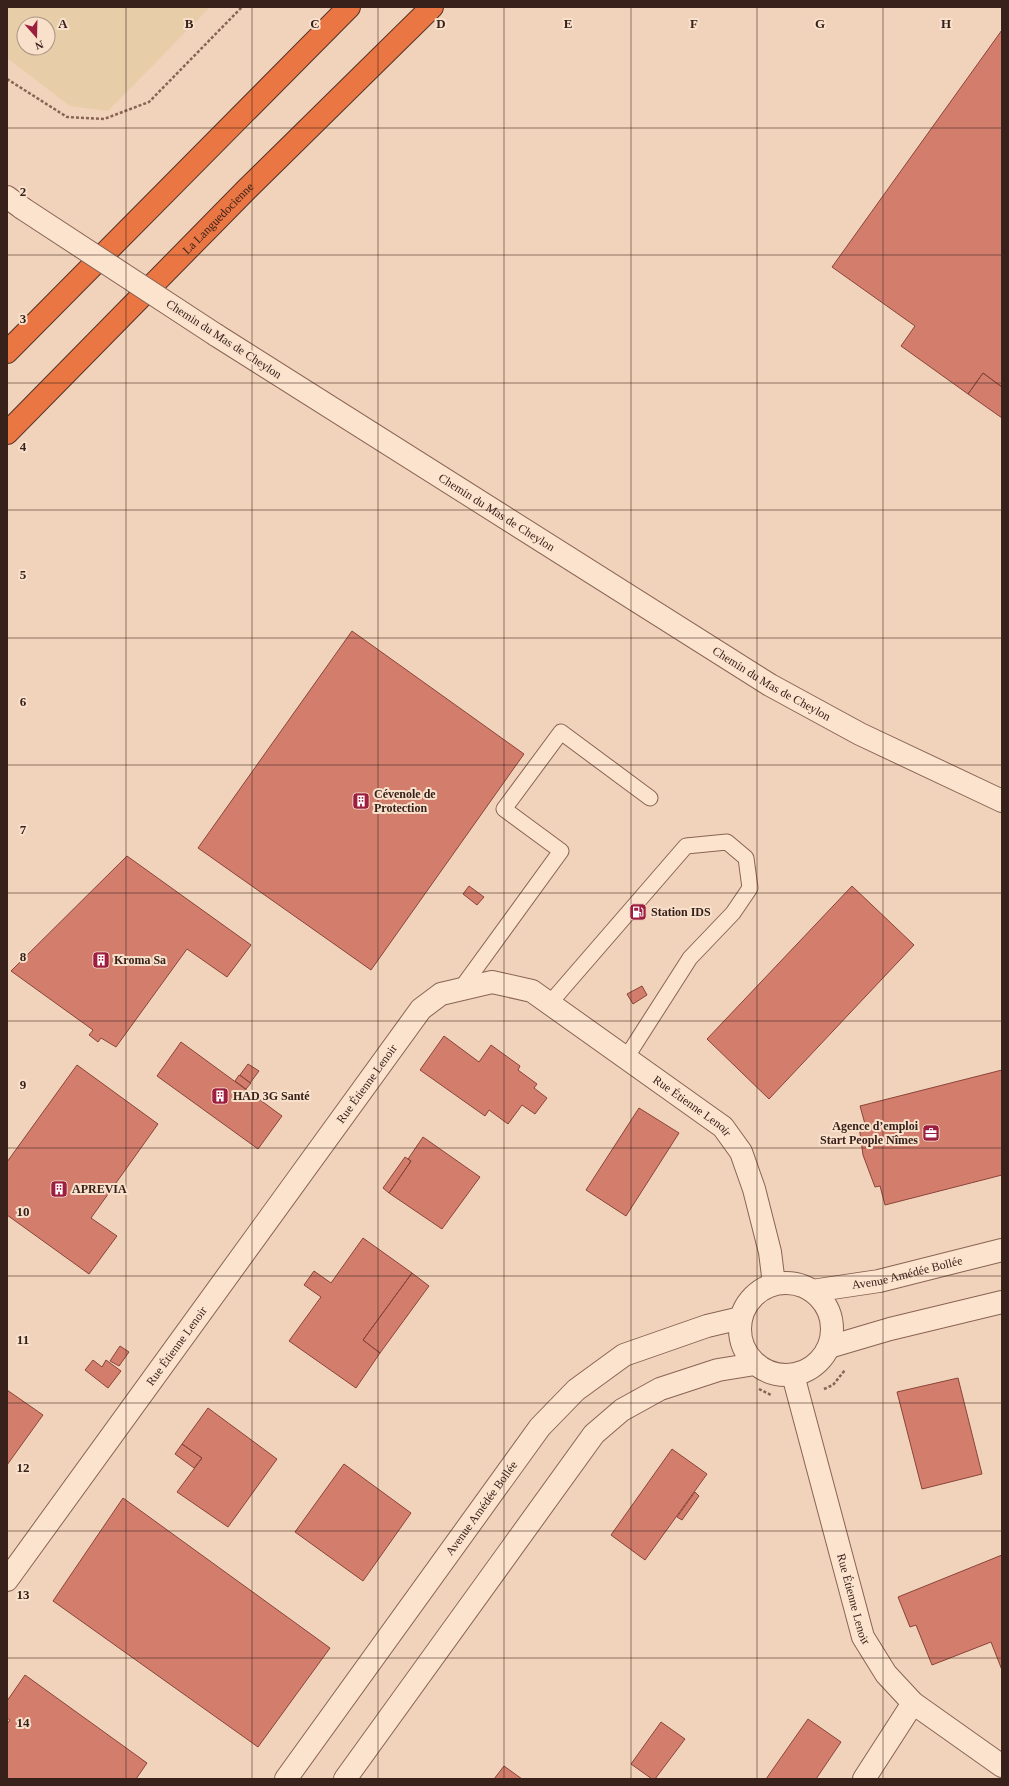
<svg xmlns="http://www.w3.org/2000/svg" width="1009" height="1786" font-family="'Times New Roman',serif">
	<rect width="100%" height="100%" fill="#f1d3bb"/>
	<path fill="#e7cda8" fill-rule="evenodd" d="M7 7H210L108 111 70 106 7 58ZM24 24H48V48H24Z"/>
	<path fill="#d37e6d" stroke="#8a4438" d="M1002 30V387L983 373 968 394 901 346 915 326 832 267Z
		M983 373 1002 387V418L968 394Z
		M352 631 524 754 371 970 198 848Z
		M127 856 251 945 227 977 187 949 116 1047 101 1038 98 1042 89 1035 93 1030 11 971Z
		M469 886 484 897 477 905 463 894Z
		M852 886 914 945 769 1099 707 1039Z
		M642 986 647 995 633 1004 627 994Z
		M444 1036 479 1062 491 1045 520 1066 518 1070 537 1084 534 1088 547 1098 535 1114 522 1105 508 1124 489 1110 485 1116 420 1070Z
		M181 1042 282 1116 258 1149 157 1076Z
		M248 1064 259 1071 250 1083 240 1075Z
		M77 1065 158 1124 91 1218 117 1236 89 1274 7 1215V1162Z
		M1002 1070V1175L885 1205 880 1186 875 1187 863 1155 859 1126 865 1124 860 1106Z
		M239 1075 251 1083 246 1089 235 1081Z
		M639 1108 679 1133 626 1216 586 1190Z
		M423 1137 480 1177 442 1229 389 1193 411 1161 408 1159Z
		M405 1157 411 1161 389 1193 383 1188Z
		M363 1238 412 1273 363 1340 380 1353 356 1388 289 1341 321 1297 304 1285 314 1271 331 1283Z
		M412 1273 429 1286 380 1353 363 1340Z
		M120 1346 129 1352 119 1366 110 1361Z
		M93 1360 102 1367 106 1360 121 1371 108 1388 85 1370Z
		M958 1378 982 1474 922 1489 897 1392Z
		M7 1390 43 1415 7 1465Z
		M208 1408 277 1459 228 1527 177 1492 202 1458 182 1444Z
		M182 1444 202 1458 194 1468 175 1454Z
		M672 1449 707 1474 645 1560 611 1535Z
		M344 1464 411 1513 363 1581 295 1532Z
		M695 1492 699 1496 682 1520 677 1517Z
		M123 1498 330 1648 258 1747 53 1601Z
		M1002 1555V1670L991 1642 932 1665 916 1625 910 1627 898 1597Z
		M25 1675 147 1763 136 1779H7V1724L10 1720 7 1718V1701Z
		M808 1719 841 1742 816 1779H766Z
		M661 1722 685 1739 655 1779H652L631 1764Z
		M504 1766 522 1779H494Z"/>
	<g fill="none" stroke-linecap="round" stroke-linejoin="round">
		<defs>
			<path id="lane" d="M460 990 561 851 504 809 561 732 650 798
				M550 1003 686 846 727 842 746 858 750 888 733 913 690 958 626 1058"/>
			<g id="street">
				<path d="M7 197 22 208"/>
				<path id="s1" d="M216 335 770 685 860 734 1002 801"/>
				<circle cx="786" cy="1329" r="46"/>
				<path id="s2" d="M812 1291 879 1281 1002 1250"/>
				<path d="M829 1347 890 1329 1002 1302"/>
				<path id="s3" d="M793 1375 863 1637 886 1674 913 1703 1002 1766"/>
				<path id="s4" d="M7 1580 421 1009 441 994 492 982 532 991 723 1127 741 1152 754 1189 770 1252 774 1284"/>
				<path id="s5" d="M286 1779 540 1427 576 1390 624 1355 707 1326 741 1318"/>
				<path d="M345 1779 594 1434 622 1410 660 1389 718 1370 755 1364"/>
				<path d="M864 1779 913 1703"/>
			</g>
			<g id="highway">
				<path d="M7 352 349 7"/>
				<path id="s6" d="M7 433 247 189 432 7"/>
			</g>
		</defs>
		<use href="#lane" stroke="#896354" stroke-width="17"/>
		<use href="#street" stroke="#896354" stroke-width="24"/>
		<use href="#highway" stroke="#563329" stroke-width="24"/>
		<path stroke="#896354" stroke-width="2.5" stroke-dasharray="3 2" stroke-linecap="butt" d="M7 79 67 117 104 119 149 102 242 7
			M759 1389 771 1395
			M824 1389 833 1385 845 1370"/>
		<use href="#lane" stroke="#fce3ce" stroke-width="15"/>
		<use href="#street" stroke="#fce3ce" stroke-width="22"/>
		<use href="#highway" stroke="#e97643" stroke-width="22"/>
		<defs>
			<path id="street-bridge" d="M22 208 216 335"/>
		</defs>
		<use href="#street-bridge" stroke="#896354" stroke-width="24" stroke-linecap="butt"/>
		<use href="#street-bridge" stroke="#fce3ce" stroke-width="22"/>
	</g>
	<path fill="none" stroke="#37211a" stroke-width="1" stroke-opacity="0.55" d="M126 7V1779M252 7V1779M378 7V1779M504 7V1779M631 7V1779M757 7V1779M883 7V1779M7 128H1002M7 255H1002M7 383H1002M7 510H1002M7 638H1002M7 765H1002M7 893H1002M7 1021H1002M7 1148H1002M7 1276H1002M7 1403H1002M7 1531H1002M7 1658H1002"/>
	<defs>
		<symbol id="building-square" viewBox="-11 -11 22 22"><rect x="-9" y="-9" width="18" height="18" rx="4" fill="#9d1f40" stroke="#f8e0cb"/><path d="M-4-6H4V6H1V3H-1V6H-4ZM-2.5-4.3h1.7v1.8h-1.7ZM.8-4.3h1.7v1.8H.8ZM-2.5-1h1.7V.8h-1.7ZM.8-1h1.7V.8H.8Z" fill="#fff"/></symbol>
		<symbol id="fuel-square" viewBox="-11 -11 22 22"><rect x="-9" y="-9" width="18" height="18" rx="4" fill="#9d1f40" stroke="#f8e0cb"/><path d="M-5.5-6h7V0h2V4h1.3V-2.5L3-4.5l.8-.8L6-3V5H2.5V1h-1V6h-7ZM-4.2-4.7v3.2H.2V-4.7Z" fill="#fff"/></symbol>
		<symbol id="office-square" viewBox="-11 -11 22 22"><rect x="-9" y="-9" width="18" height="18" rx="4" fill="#9d1f40" stroke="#f8e0cb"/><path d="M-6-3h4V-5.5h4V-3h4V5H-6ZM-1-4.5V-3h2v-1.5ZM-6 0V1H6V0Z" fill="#fff"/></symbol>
	</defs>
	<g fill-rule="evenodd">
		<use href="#building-square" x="351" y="791" width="20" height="20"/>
		<use href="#fuel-square" x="628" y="902" width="20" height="20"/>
		<use href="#building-square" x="91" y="950" width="20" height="20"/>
		<use href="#building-square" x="210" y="1086" width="20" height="20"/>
		<use href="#office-square" x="921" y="1123" width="20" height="20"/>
		<use href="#building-square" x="49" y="1179" width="20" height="20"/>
	</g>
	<g text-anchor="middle" stroke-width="4" stroke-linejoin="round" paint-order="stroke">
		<g font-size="12" fill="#37211a" stroke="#f8e0cb">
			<text dy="4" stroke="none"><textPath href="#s6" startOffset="301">La Languedocienne</textPath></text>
			<text transform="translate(224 339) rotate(33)" y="4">Chemin du Mas de Cheylon</text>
			<text dy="4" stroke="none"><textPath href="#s1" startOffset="332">Chemin du Mas de Cheylon</textPath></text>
			<text dy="4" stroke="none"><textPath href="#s1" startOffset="656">Chemin du Mas de Cheylon</textPath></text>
			<text dy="4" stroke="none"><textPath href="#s4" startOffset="613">Rue Étienne Lenoir</textPath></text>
			<text dy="4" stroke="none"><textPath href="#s4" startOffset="1021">Rue Étienne Lenoir</textPath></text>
			<text dy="4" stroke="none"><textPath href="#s2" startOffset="97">Avenue Amédée Bollée</textPath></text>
			<text dy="4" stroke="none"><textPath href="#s4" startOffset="289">Rue Étienne Lenoir</textPath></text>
			<text dy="4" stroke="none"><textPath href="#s5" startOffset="334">Avenue Amédée Bollée</textPath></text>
			<text dy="4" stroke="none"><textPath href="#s3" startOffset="232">Rue Étienne Lenoir</textPath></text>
		</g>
		<g font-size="12" font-weight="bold" fill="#37211a" stroke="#f8e0cb" text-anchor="start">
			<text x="374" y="798">Cévenole de<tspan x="374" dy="14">Protection</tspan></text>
			<text x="651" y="916">Station IDS</text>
			<text x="114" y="964">Kroma Sa</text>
			<text x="233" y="1100">HAD 3G Santé</text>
			<text x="918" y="1130" text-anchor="end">Agence d’emploi<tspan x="918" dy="14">Start People Nîmes</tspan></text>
			<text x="72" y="1193">APREVIA</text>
		</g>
	</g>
	<g font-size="13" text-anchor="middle" font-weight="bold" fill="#37211a" stroke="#f8e0cb" stroke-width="4" stroke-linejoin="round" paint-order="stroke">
		<text x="63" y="28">A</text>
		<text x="189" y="28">B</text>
		<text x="315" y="28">C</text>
		<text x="441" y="28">D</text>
		<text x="568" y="28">E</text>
		<text x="694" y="28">F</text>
		<text x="820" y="28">G</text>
		<text x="946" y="28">H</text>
		<text x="23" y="196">2</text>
		<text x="23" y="323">3</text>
		<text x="23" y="451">4</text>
		<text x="23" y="579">5</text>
		<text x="23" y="706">6</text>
		<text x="23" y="834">7</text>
		<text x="23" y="961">8</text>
		<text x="23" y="1089">9</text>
		<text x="23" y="1216">10</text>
		<text x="23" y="1344">11</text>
		<text x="23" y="1472">12</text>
		<text x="23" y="1599">13</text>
		<text x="23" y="1727">14</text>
	</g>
	<rect width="1009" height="1786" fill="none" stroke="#37211a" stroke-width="16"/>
	<g transform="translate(36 36) rotate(160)"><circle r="19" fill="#f8e0cb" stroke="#ab9484"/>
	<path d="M0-3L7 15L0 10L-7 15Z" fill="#9d1f40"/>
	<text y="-6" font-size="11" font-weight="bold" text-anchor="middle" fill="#37211a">N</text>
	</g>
</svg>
